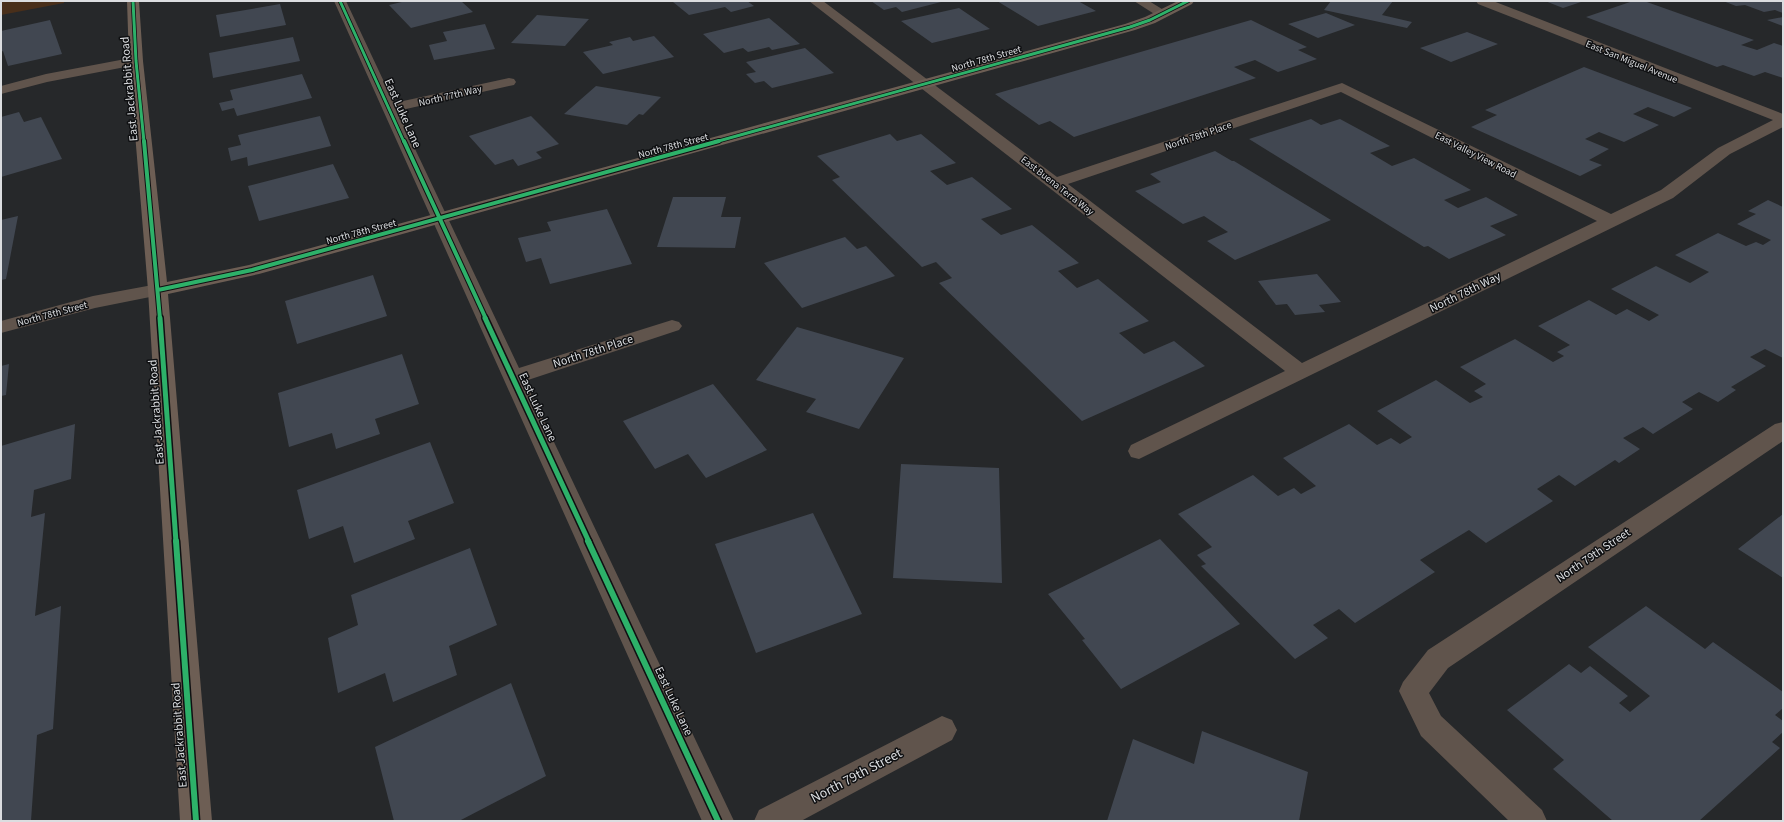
<svg xmlns="http://www.w3.org/2000/svg" width="1784" height="822" font-family="'Source Sans 3',sans-serif">
	<rect width="100%" height="100%" fill="#26282a"/>
	<path fill="#492f1a" d="M1 1H64V3L1 15Z"/>
	<path fill="#414751" d="M406 1H461L473 12 411 28 389 5Z
		M747 1 754 6 731 12 725 7 689 15 673 2Z
		M871 1H939L941 2 902 12 896 7 884 10Z
		M997 1H1078L1096 11 1038 26Z
		M1331 1H1393L1382 15 1412 22 1407 28 1324 10Z
		M1545 1H1584L1563 8Z
		M1633 1H1644L1754 40 1741 45 1757 50 1774 43 1783 46V78L1765 72 1754 76 1723 65 1717 67 1586 17Z
		M1723 1H1783V13L1775 10 1764 12 1745 5 1736 6Z
		M280 4 286 25 220 37 216 15Z
		M959 8 990 29 932 43 901 21Z
		M1326 13 1355 25 1318 38 1288 24Z
		M537 15 589 19 565 46 511 43Z
		M1783 17V26L1767 20Z
		M769 18 800 44 772 50 769 47 748 52 743 48 724 53 703 34Z
		M50 20 62 54 8 66 3 51 1 52V31Z
		M1251 20 1307 47 1298 50 1317 59 1278 72 1255 60 1234 67 1256 78 1074 137 1050 121 1039 125 995 94Z
		M485 24 495 49 434 60 429 45 447 41 443 32Z
		M1467 32 1498 44 1451 62 1420 48Z
		M654 36 674 57 603 74 583 52 613 45 609 42 630 37 633 41Z
		M293 37 300 61 213 78 209 53Z
		M805 48 834 73 772 88 764 81 755 83 746 74 756 72 746 62Z
		M1584 67 1692 108 1674 117 1648 107 1633 114 1659 125 1624 142 1599 132 1585 139 1609 149 1589 160 1602 165 1580 176 1471 127 1497 115 1485 110Z
		M302 74 312 98 237 116 234 108 222 111 219 103 233 100 230 90Z
		M596 86 661 97 643 115 639 114 627 125 564 114Z
		M19 112 24 122 41 117 62 159 1 177V117Z
		M320 116 331 146 248 166 247 157 231 161 228 148 241 145 238 135Z
		M531 116 559 144 536 152 542 158 518 166 513 159 495 165 469 136Z
		M1311 119 1321 125 1340 119 1390 146 1370 153 1392 166 1414 158 1471 190 1444 200 1458 208 1486 197 1518 215 1490 226 1506 235 1449 259 1428 246 1424 247 1249 139Z
		M890 134 897 141 921 134 956 163 930 171 947 185 972 177 1012 209 981 219 1001 235 1032 225 1079 263 1058 271 1077 288 1098 279 1149 321 1119 333 1144 354 1174 341 1205 366 1082 421 939 283 952 278 936 262 922 267 832 180 840 177 817 156Z
		M1215 151 1232 161H1234L1331 220 1235 260 1207 241 1228 232 1204 216 1183 224 1135 191 1161 182 1150 174Z
		M333 164 349 198 259 221 248 186Z
		M673 197H726L721 217H741L735 248 657 247Z
		M1768 200 1783 207V358L1765 349 1750 357 1766 366 1731 387 1736 390 1718 402 1699 392 1682 402 1693 409 1653 434 1643 427 1623 438 1640 449 1619 463 1615 460 1575 486 1559 475 1537 489 1553 501 1486 543 1469 530 1420 560 1435 572 1355 623 1339 609 1313 625 1328 638 1295 659 1201 566 1206 564 1197 555 1212 547 1178 514 1253 475 1278 496 1294 488 1301 494 1316 486 1283 458 1349 424 1377 445 1391 438 1400 444 1412 437 1377 411 1436 380 1470 403 1483 397 1474 391 1486 384 1460 367 1515 339 1553 362 1564 356 1557 352 1570 345 1538 326 1589 300 1616 315 1627 309 1649 321 1659 315 1611 289 1656 266 1690 283 1709 272 1675 255 1718 233 1746 246 1756 242 1763 245 1771 240 1737 224 1756 214 1748 211Z
		M607 209 632 264 550 284 541 258 526 262 518 238 551 231 547 222Z
		M18 216 6 279 1 280V220Z
		M845 237 857 249 866 246 895 276 802 308 764 263Z
		M1317 274 1341 302 1319 305 1325 312 1295 315 1287 304 1276 305 1258 281Z
		M373 275 387 316 297 344 285 301Z
		M797 327 904 358 859 429 806 412 816 399 756 380Z
		M402 354 419 404 375 419 380 434 336 449 332 433 289 447 278 393Z
		M9 364 6 395 1 396V366Z
		M713 384 767 450 706 478 688 454 655 469 623 421Z
		M75 424 71 479 34 490 31 517 45 513 35 616 61 606 53 729 37 735 31 821H1V446Z
		M430 442 454 503 408 521 415 539 354 563 343 526 309 539 297 490Z
		M901 464 999 468 1002 583 893 578Z
		M813 513 862 614 756 653 715 544Z
		M1783 514V578L1738 549Z
		M1160 539 1240 624 1121 689 1082 640 1085 639 1048 594Z
		M470 548 497 625 449 646 457 675 393 702 385 673 338 693 328 638 358 625 351 595Z
		M1646 606 1705 649 1713 642 1783 692V708L1775 715 1783 721V732L1772 742 1780 748 1699 821H1613L1553 769 1564 760 1507 710 1569 664 1581 673 1590 666 1628 696 1619 703 1630 712 1650 696 1588 647Z
		M511 683 546 776 459 821H394L375 747Z
		M1202 731 1308 772 1299 821H1107L1133 739 1194 764Z"/>
	<g fill="none" stroke-linecap="round" stroke-linejoin="round">
		<path fill="#60544c" fill-rule="evenodd" d="M334 1H346L394 103 509 78 514 79 516 82 514 85 509 86 397 111 519 368 672 320 679 322 682 326 679 330 525 381 734 821H702Z
			M809 1H823L1057 177 1342 83 1611 214 1661 190 1718 148 1773 120 1478 4 1476 1H1493L1783 114V127L1730 154 1673 198 1139 459 1131 457 1128 451 1131 445 1285 371ZM1341 92 1597 221 1302 363 1068 184Z
			M1134 1H1149L1170 14 1164 18 1159 17Z
			M136 57 141 58 143 61 141 64 47 82 1 94V86L46 74Z
			M158 284 165 286 168 290 165 294 95 308 1 333V321L93 296Z
			M1783 422V441L1448 668 1429 693 1441 716 1542 810 1547 821H1509L1421 736 1399 691 1403 682 1428 650 1775 424Z
			M942 716 952 720 957 730 952 740 801 821H754L759 810Z"/>
		<path fill="#6d5e54" fill-rule="evenodd" d="M127 1H139L143 61 167 282 249 265 1125 24 1145 17 1178 1H1194L1192 4 1155 23 1135 30 259 274 168 294 212 821H180L148 290 129 61Z"/>
		<defs>
			<path id="cycleway-far3" d="M133 1 136 61 144 142
				M340 1 404 142
				M715 142 1130 27 1150 20 1188 1"/>
			<path id="cycleway-far2" d="M144 141 160 319
				M404 141 486 319
				M158 290 252 270 719 141"/>
			<path id="cycleway-far1" d="M160 318 176 542
				M485 318 589 542"/>
			<path id="cycleway" d="M176 541 196 821
				M588 541 718 821"/>
		</defs>
		<use href="#cycleway-far3" stroke="#0f1012" stroke-width="4.5"/>
		<use href="#cycleway-far2" stroke="#0f1012" stroke-width="6"/>
		<use href="#cycleway-far1" stroke="#0f1012" stroke-width="8"/>
		<use href="#cycleway" stroke="#0f1012" stroke-width="9"/>
		<use href="#cycleway-far3" stroke="#2db169" stroke-width="3"/>
		<use href="#cycleway-far2" stroke="#2db169" stroke-width="4"/>
		<use href="#cycleway-far1" stroke="#2db169" stroke-width="5"/>
		<use href="#cycleway" stroke="#2db169" stroke-width="6"/>
	</g>
	<g text-anchor="middle" stroke-width="3" stroke-linejoin="round" paint-order="stroke">
		<g font-size="10" fill="#dbdde0" stroke="#0f1012">
			<text transform="translate(986 58) rotate(-16)" y="4">North 78th Street</text>
			<text transform="translate(1632 61) rotate(22)" y="4">East San Miguel Avenue</text>
			<text transform="translate(450 95) rotate(-13)" y="4">North 77th Way</text>
			<text transform="translate(1198 135) rotate(-19)" y="4">North 78th Place</text>
			<text transform="translate(673 145) rotate(-15)" y="4">North 78th Street</text>
			<text transform="translate(1476 154) rotate(27)" y="4">East Valley View Road</text>
			<text transform="translate(1058 185) rotate(38)" y="4">East Buena Terra Way</text>
			<text transform="translate(361 231) rotate(-15)" y="4">North 78th Street</text>
			<text transform="translate(52 313) rotate(-15)" y="4">North 78th Street</text>
		</g>
		<g font-size="12" fill="#dbdde0" stroke="#0f1012">
			<text transform="translate(129 89) rotate(-95)" y="4">East Jackrabbit Road</text>
			<text transform="translate(403 113) rotate(66)" y="4">East Luke Lane</text>
			<text transform="translate(1465 292) rotate(-26)" y="4">North 78th Way</text>
			<text transform="translate(593 351) rotate(-18)" y="4">North 78th Place</text>
			<text transform="translate(538 407) rotate(65)" y="4">East Luke Lane</text>
			<text transform="translate(156 412) rotate(-94)" y="4">East Jackrabbit Road</text>
			<text transform="translate(1593 555) rotate(-34)" y="4">North 79th Street</text>
			<text transform="translate(674 701) rotate(65)" y="4">East Luke Lane</text>
			<text transform="translate(179 735) rotate(-94)" y="4">East Jackrabbit Road</text>
		</g>
		<g font-size="14" fill="#dbdde0" stroke="#0f1012">
			<text transform="translate(856 775) rotate(-28)" y="5">North 79th Street</text>
		</g>
	</g>
	<rect width="1784" height="822" fill="none" stroke="#dbdde0" stroke-width="4"/>
</svg>
